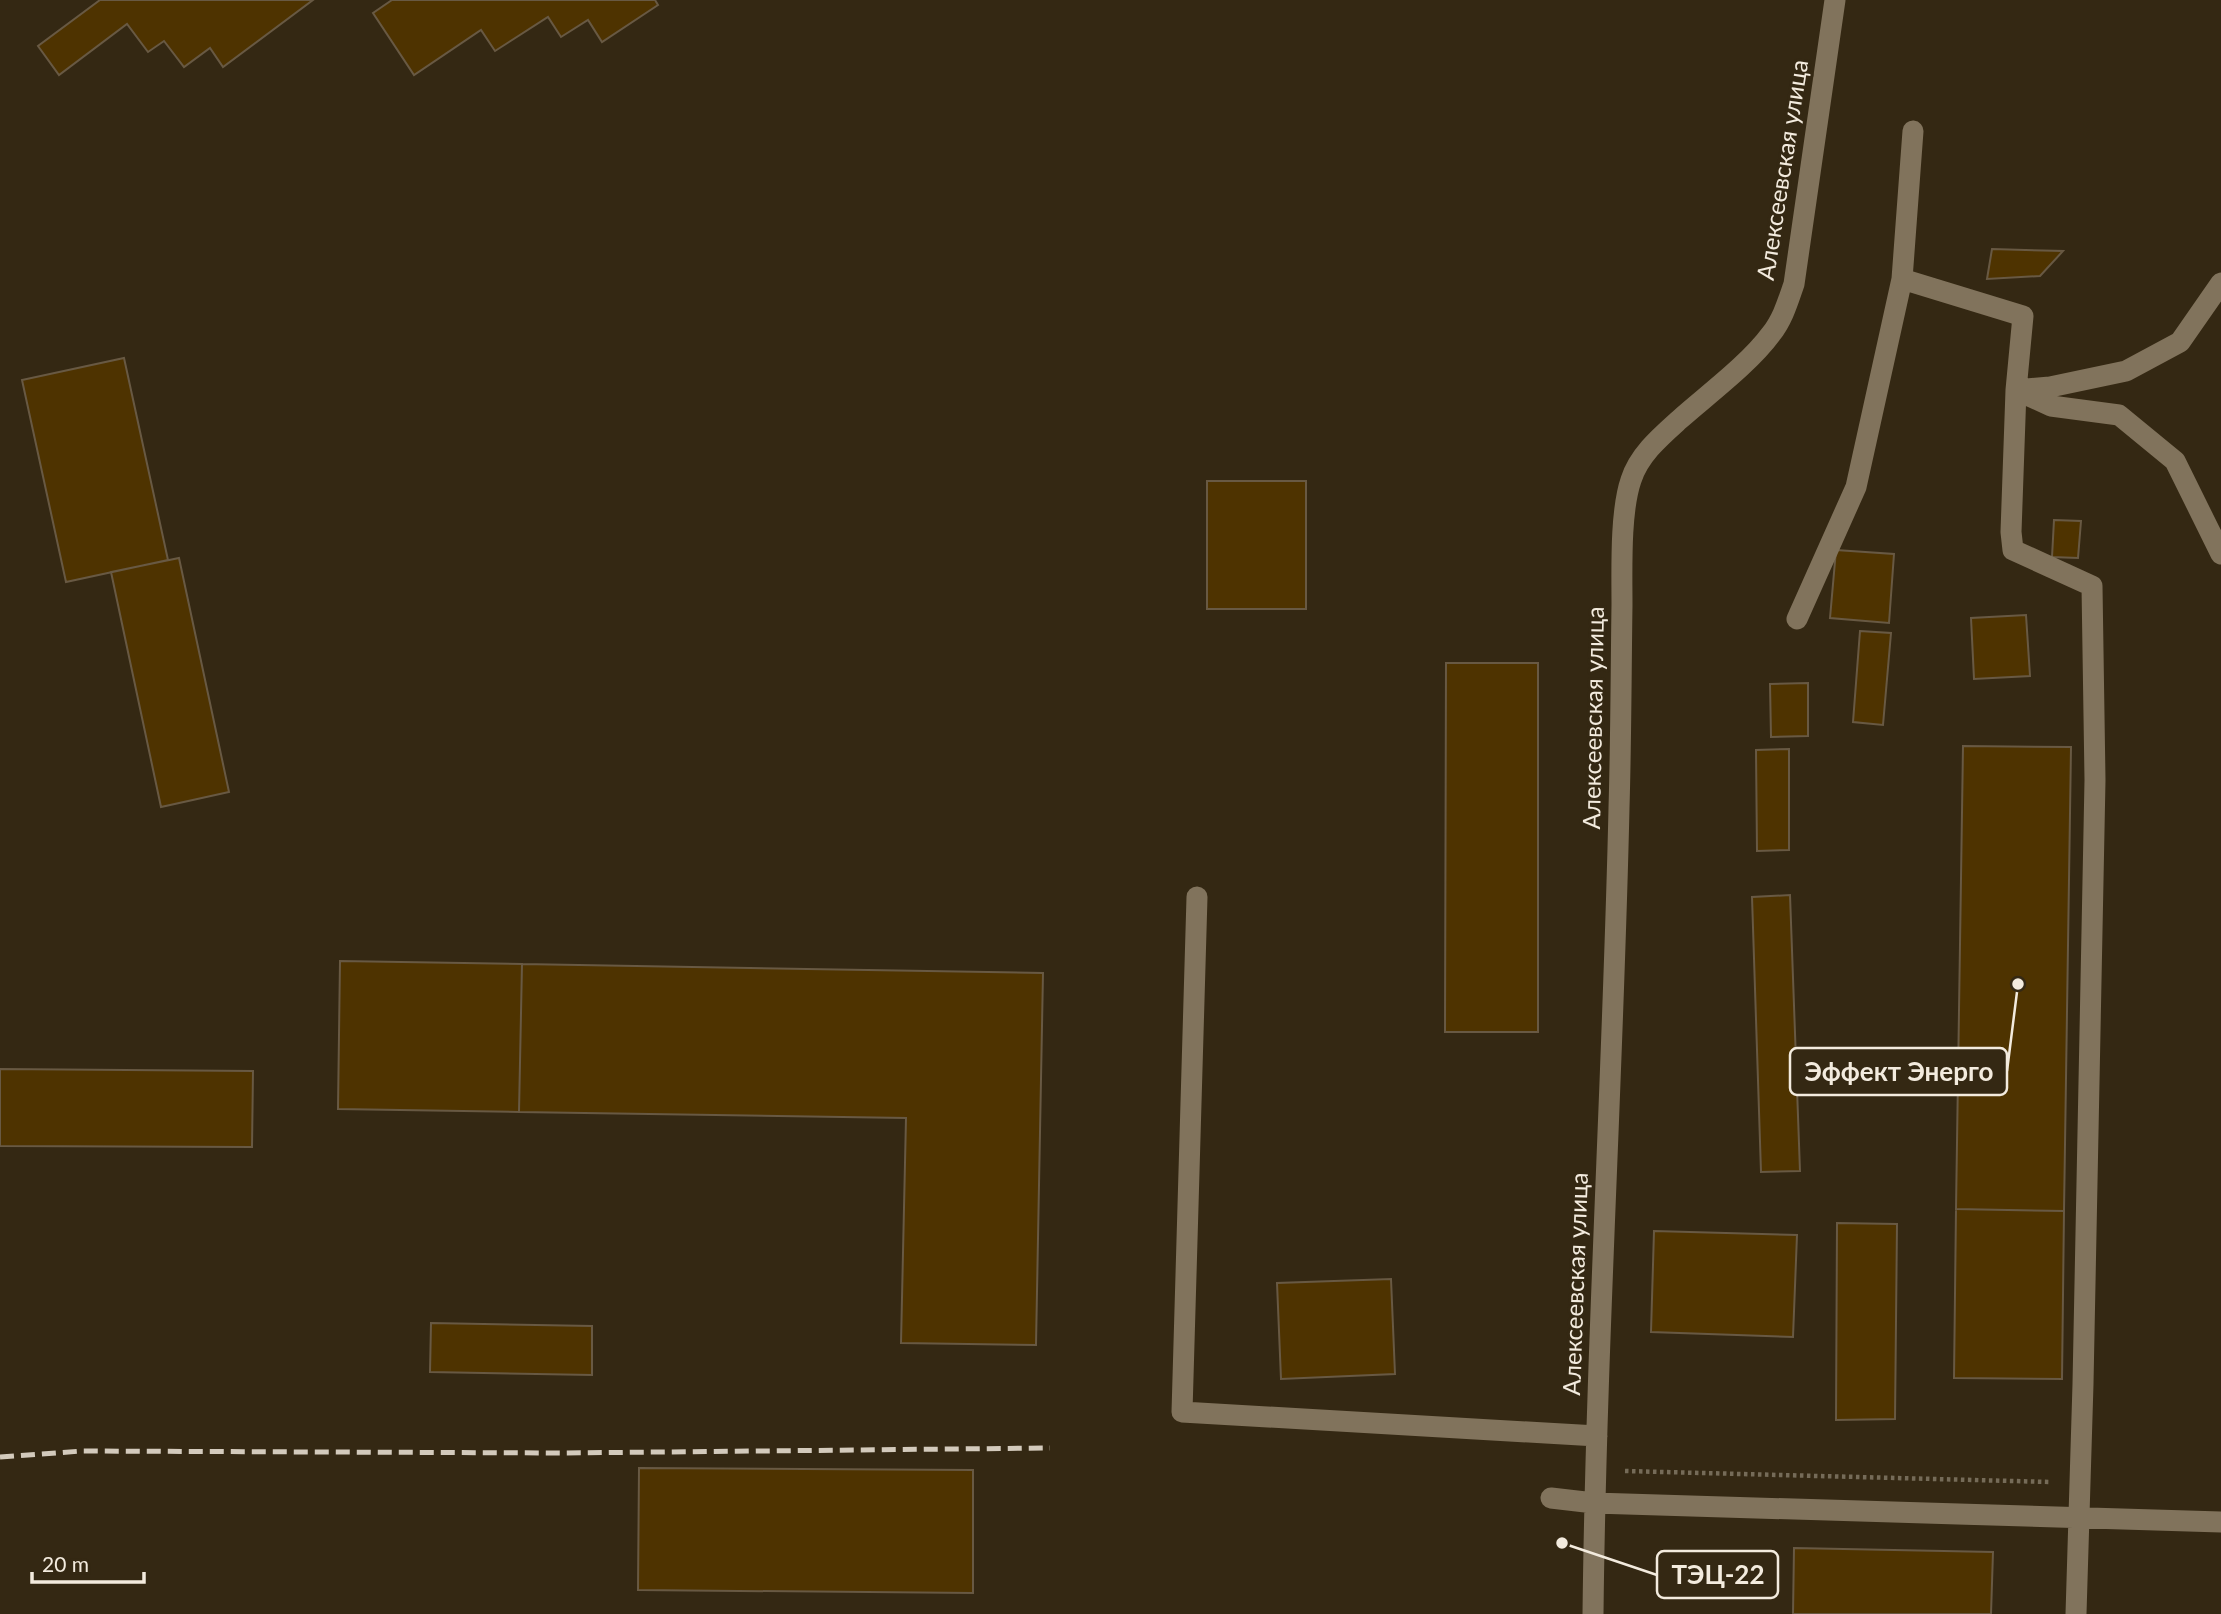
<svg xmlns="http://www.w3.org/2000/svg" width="2221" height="1614" font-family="Lato,sans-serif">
	<rect width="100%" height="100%" fill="#342813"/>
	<path fill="#4e3300" stroke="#685943" stroke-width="2" d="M100 0H313L223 67 210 48 184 67 164 41 148 52 127 24 59 75 38 46Z
		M392 0H655L658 5 602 42 588 20 561 37 548 17 495 51 481 30 414 75 373 13Z
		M1992 249 2063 251 2040 276 1987 279Z
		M124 358 168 560 66 582 22 380Z
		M1207 481H1306V609H1207Z
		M2054 520 2081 521 2078 558 2052 557Z
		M1836 550 1894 554 1889 623 1830 618Z
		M179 558 229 792 161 807 111 572Z
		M2026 615 2030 676 1974 679 1971 618Z
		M1860 631 1891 633 1883 725 1853 722Z
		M1446 663H1538V1032H1445Z
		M1808 683V736L1771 737 1770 684Z
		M1963 746 2071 747 2064 1211 1956 1209Z
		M1789 749V850L1757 851 1756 750Z
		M1790 895 1800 1171 1761 1172 1752 897Z
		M340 961 522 964 519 1112 338 1109Z
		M522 964 1043 973 1036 1345 901 1343 906 1118 519 1112Z
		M0 1069 253 1071 252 1147 0 1146Z
		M1956 1209 2064 1211 2062 1379 1954 1378Z
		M1837 1223 1897 1224 1895 1419 1836 1420Z
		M1654 1231 1797 1235 1793 1337 1651 1332Z
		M1391 1279 1395 1374 1281 1379 1277 1283Z
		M431 1323 592 1326V1375L430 1372Z
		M639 1468 973 1470V1593L638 1590Z
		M1794 1548 1993 1552 1991 1614H1793Z"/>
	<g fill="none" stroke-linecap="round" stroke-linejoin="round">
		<path stroke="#756b58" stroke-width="4.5" stroke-dasharray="3.5 3.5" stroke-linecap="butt" d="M1625 1471 2051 1482"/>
		<path stroke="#81735c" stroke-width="21" d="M1902 279 1913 131
			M2221 283 2180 342 2126 371 2050 387 2016 390 2051 406 2119 415 2175 461 2221 554
			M1797 619 1856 487 1902 279 2023 316 2016 390 2011 532 2013 550 2092 586 2095 780 2083 1384 2076 1614
			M1197 897 1182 1412 1597 1436
			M1551 1498 1594 1503 2221 1522
			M1593 1614C1596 1345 1613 1077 1619 808 1621 741 1621 673 1622 605 1622 570 1620 512 1631 480 1639 455 1660 437 1679 420 1707 395 1749 364 1771 334 1783 319 1788 301 1794 284L1835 0"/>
		<path stroke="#d3cabc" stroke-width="5" stroke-dasharray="14 7" stroke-linecap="butt" d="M0 1457 82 1451 565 1453 1050 1448"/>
	</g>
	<g text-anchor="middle" stroke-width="6" stroke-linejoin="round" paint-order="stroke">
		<g font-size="24" fill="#f3ebde" stroke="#342813">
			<text transform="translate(1783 170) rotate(-81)" y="8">Алексеевская улица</text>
			<text transform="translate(1594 718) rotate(-89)" y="8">Алексеевская улица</text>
			<text transform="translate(1576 1284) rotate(-88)" y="8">Алексеевская улица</text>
		</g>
	</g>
	<path fill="none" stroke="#f3ebde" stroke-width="2.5" d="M2018 984L2007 1071M1562 1543L1657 1575"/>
	<g fill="#f3ebde" stroke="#342813" stroke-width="2.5">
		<circle cx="2018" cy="984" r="7"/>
		<circle cx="1562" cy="1543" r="7"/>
	</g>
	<g fill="#342813" stroke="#f3ebde" stroke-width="2.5">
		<rect x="1790" y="1048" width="217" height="47" rx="7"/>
		<rect x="1657" y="1551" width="121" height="47" rx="7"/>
	</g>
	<g font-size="26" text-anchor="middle" font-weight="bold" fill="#f3ebde">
		<text x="1899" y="1081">Эффект Энерго</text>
		<text x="1718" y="1584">ТЭЦ-22</text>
	</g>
	<path d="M32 1572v10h112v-10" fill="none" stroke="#f3ebde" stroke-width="3.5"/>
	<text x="42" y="1572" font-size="21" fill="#f3ebde" stroke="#342813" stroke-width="5" paint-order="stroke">20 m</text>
</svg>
